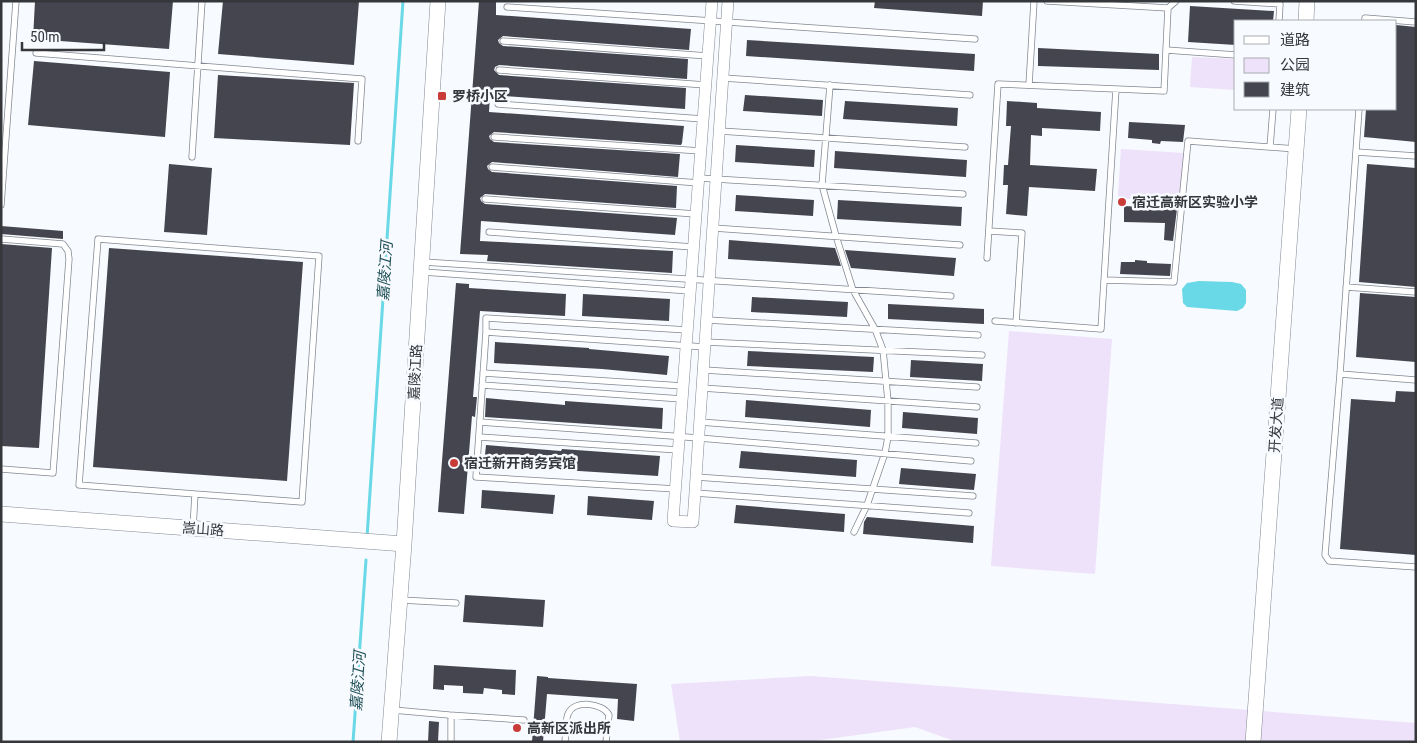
<svg xmlns="http://www.w3.org/2000/svg" width="1417" height="743" font-family="'Roboto Condensed','Noto Sans SC',sans-serif">
	<rect width="100%" height="100%" fill="#f7fafe"/>
	<path fill="#eee1fa" d="M1192 57 1236 59V90L1190 87Z
		M1121 149 1184 153 1180 196 1178 198 1121 199 1118 195Z
		M1009 331 1112 339 1095 574 991 566Z
		M811 676 1416 723V742H957L915 727 806 742H680L671 684Z"/>
	<path fill="#69d8e7" d="M1199 281 1232 282 1241 284 1246 290V303L1243 308 1237 311 1187 307 1183 303 1182 289 1187 283Z"/>
	<g fill="none" stroke-linecap="round" stroke-linejoin="round">
		<path stroke="#69d8e7" stroke-width="3" d="M367 537 403 1
			M353 742 366 560"/>
	</g>
	<path fill="#44454e" d="M35 1H173L169 49 33 39Z
		M223 1H359L354 65 218 54Z
		M479 1H496V15L691 29 689 50 503 36 498 40 499 43 503 46 688 59 687 79 499 65 495 67 494 70 499 75 686 88 685 109 490 95 489 112 684 126 682 143 681 145 494 132 489 136 490 139 494 142 680 154 678 177 492 162 487 166 488 169 492 172 677 186 676 208 485 194 480 198 481 201 485 204 677 218 675 235 481 221 480 241 673 251 672 273 487 261 488 255 460 254Z
		M875 1H983L982 16 874 8Z
		M1190 6 1274 11 1273 21H1236V45L1188 42Z
		M1396 25 1416 27V142L1364 137 1366 109H1396Z
		M747 40 975 54 974 71 746 56Z
		M1038 48 1159 54V70L1038 66Z
		M34 61 170 72 165 137 28 125Z
		M218 75 354 83 350 145 214 138Z
		M745 95 823 100 822 116 743 111Z
		M845 101 958 108 957 126 843 119Z
		M1007 101 1037 103V108L1101 112 1100 131 1042 128V136L1031 135 1030 165 1097 169 1095 191 1029 187 1027 216 1006 214 1008 185H1003L1004 165H1008L1011 126H1006Z
		M1129 122 1185 125 1183 142 1161 141 1160 144 1152 143V140L1128 138Z
		M736 145 815 150 814 167 735 162Z
		M835 151 967 160 966 177 834 168Z
		M169 164 212 168 207 235 164 232Z
		M1367 164 1416 168V287L1359 282Z
		M736 195 814 200 813 216 735 211Z
		M838 200 962 207 961 226 837 219Z
		M1124 206 1177 209 1173 241 1164 240 1165 223 1124 222Z
		M1 226 63 231V239L1 234Z
		M729 240 835 248 841 266 728 259Z
		M1 244 52 248 39 448 1 446Z
		M109 248 303 262 287 481 93 467Z
		M845 250 956 258 954 276 851 268Z
		M1135 260 1147 261V263L1171 264 1170 276 1120 274 1121 262H1135Z
		M456 283 469 284V288L566 294 565 316 480 311 473 397H477L475 417 472 416 464 514 438 512Z
		M1360 293 1416 297V362L1356 357Z
		M583 294 670 299 669 321 582 316Z
		M752 297 848 302 847 317 751 312Z
		M888 304 984 309V324L888 319Z
		M495 342 589 348V349L669 356 667 375 602 369 494 363Z
		M748 351 874 357 873 372 747 366Z
		M911 360 983 364 982 381 910 377Z
		M1396 391 1416 392V555L1340 549 1351 399 1395 402Z
		M486 398 565 405V401L663 408 662 429 485 417Z
		M746 400 871 410 870 427 745 417Z
		M903 412 978 418 977 434 902 428Z
		M486 445 561 451 562 449 660 456 658 476 484 465Z
		M741 451 857 460 856 477 739 468Z
		M901 468 976 474 974 490 899 484Z
		M482 490 555 495 553 514 481 508Z
		M588 496 654 501 652 520 587 515Z
		M736 505 845 514 844 532 734 523Z
		M867 517 974 526 973 543 863 534 864 522Z
		M465 595 545 600 543 627 463 622Z
		M434 665 516 670 515 695 502 694V690L484 688 483 694 463 693V686L444 685V690L433 689Z
		M537 676 548 677V678L637 684 634 721 617 719 618 699 547 694 543 742H532Z
		M429 721 439 722 438 742H428Z"/>
	<g fill="none" stroke-linecap="round" stroke-linejoin="round">
		<defs>
			<path id="lane" d="M1234 1 1280 4 1279 21
				M507 7 975 39
				M1168 8 1176 1
				M1365 21V18L1416 22
				M503 41 708 56
				M1166 50 1236 55
				M36 53 362 79 358 141
				M499 70 706 85
				M723 78 970 95
				M830 85 822 185 836 236 853 290 875 329 883 350 888 401V437L885 453 867 505 854 532
				M1029 85 1034 1
				M498 104 703 119
				M720 131 965 147
				M494 137 701 151
				M1270 147 1273 109
				M1356 152 1416 156
				M192 157 202 1
				M492 167 699 183
				M699 178 963 194
				M485 199 696 214
				M1 205 16 1
				M713 228 960 245
				M989 231 1022 233 1016 323
				M489 232 693 247
				M1 239 63 244 68 251 69 259 53 473 1 469
				M987 258 998 84 1164 91 1168 8 1047 1
				M423 262 951 296
				M423 272 690 291
				M1104 280 1174 282 1188 141 1296 149
				M1346 287 1416 292
				M707 320 978 335
				M995 321 1101 329 1116 89
				M486 332V318L688 330
				M705 342 982 355
				M704 370 977 387
				M483 373 683 386
				M1340 374 1359 109
				M1416 380 1340 374 1325 555 1329 561 1416 567
				M482 385 682 399
				M702 388 977 407
				M480 422 699 438 971 461
				M700 422 976 443
				M479 437 679 450
				M696 477 973 496
				M676 489 476 477 486 332 705 347
				M695 493 969 513
				M193 528 195 494 302 502 319 256 98 239 79 485 195 494
				M401 600 456 603
				M393 710 449 715 451 717V742
				M449 715 524 720
				M565 742C566 733 565 722 568 714 574 699 603 703 609 715L606 742"/>
			<path id="street" d="M712 1 673 521 693 522 728 1"/>
			<path id="secondary" d="M1306 21 1307 1
				M1 514 404 544
				M389 742 404 544 438 1
				M1253 742 1299 109"/>
		</defs>
		<use href="#lane" stroke="#828891" stroke-width="7"/>
		<use href="#street" stroke="#828891" stroke-width="12"/>
		<use href="#secondary" stroke="#828891" stroke-width="16"/>
		<use href="#lane" stroke="#fff" stroke-width="5.5"/>
		<use href="#street" stroke="#fff" stroke-width="11"/>
		<use href="#secondary" stroke="#fff" stroke-width="15"/>
	</g>
	<g fill="#ca3c38" stroke="#f7fafe" stroke-width="2">
		<rect x="437" y="91" width="10" height="10" rx="2.5"/>
		<circle cx="1122" cy="202" r="5"/>
		<circle cx="454" cy="463" r="5"/>
		<circle cx="517" cy="728" r="5"/>
	</g>
	<g text-anchor="middle" stroke-width="5" stroke-linejoin="round" paint-order="stroke">
		<g font-size="14" font-weight="bold" fill="#35373b" stroke="#f7fafe" text-anchor="start">
			<text x="452" y="101">罗桥小区</text>
			<text x="1132" y="207">宿迁高新区实验小学</text>
			<text x="464" y="468">宿迁新开商务宾馆</text>
			<text x="527" y="733">高新区派出所</text>
		</g>
		<g font-size="14" fill="#35373b" stroke="#f7fafe">
			<text transform="translate(415 372) rotate(-87)" y="5">嘉陵江路</text>
			<text transform="translate(1276 425) rotate(-86)" y="5">开发大道</text>
			<text transform="translate(203 529) rotate(4)" y="5">嵩山路</text>
		</g>
		<g font-size="15" font-style="italic" fill="#1f5057" stroke="#f7fafe">
			<text transform="translate(385 271) rotate(-86)" y="5">嘉陵江河</text>
			<text transform="translate(358 681) rotate(-86)" y="5">嘉陵江河</text>
		</g>
	</g>
	<rect width="1417" height="743" fill="none" stroke="#35373b" stroke-width="5"/>
	<rect x="1234" y="20" width="162" height="90" fill="#f7fafe" stroke="#a9acb0"/>
	<rect x="1244" y="36" width="25" height="8" fill="#ffffff" stroke="#a9acb0"/>
	<text x="1280" y="45" font-size="15" fill="#35373b">道路</text>
	<rect x="1244" y="58" width="25" height="15" fill="#eee1fa" stroke="#a9acb0"/>
	<text x="1280" y="70" font-size="15" fill="#35373b">公园</text>
	<rect x="1244" y="82" width="25" height="15" fill="#44454e" stroke="#a9acb0"/>
	<text x="1280" y="95" font-size="15" fill="#35373b">建筑</text>
	<path d="M22 42v8h82v-8" fill="none" stroke="#35373b" stroke-width="2.5"/>
	<text x="30" y="42" font-size="15" fill="#35373b" stroke="#f7fafe" stroke-width="4" paint-order="stroke">50 m</text>
</svg>
